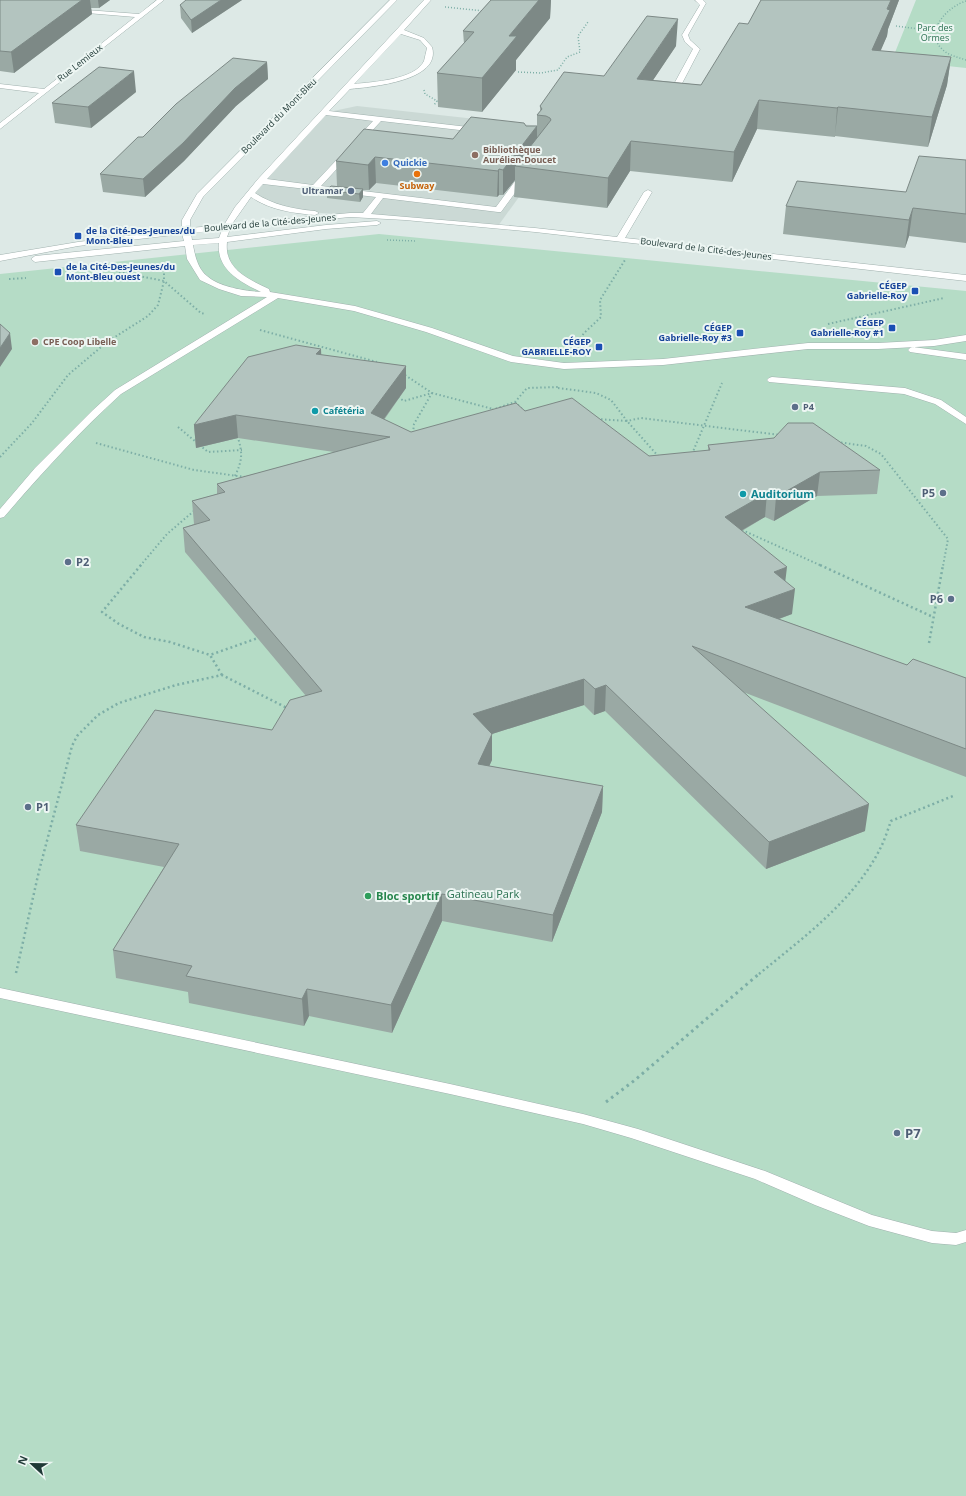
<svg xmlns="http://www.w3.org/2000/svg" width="966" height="1496" font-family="'Open Sans',sans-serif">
	<rect width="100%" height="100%" fill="#dde9e6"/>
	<path fill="#cbd9d5" d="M357 106 568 129 498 226 295 211 250 193 324 113Z"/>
	<path fill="#b5dcc6" d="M916 0H966V68L892 60Z
		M379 234 966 291V1496H0V274Z"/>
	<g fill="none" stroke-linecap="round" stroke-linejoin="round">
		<defs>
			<path id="minor" d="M157 0H164L0 129V123L39 93 0 88V84L44 89 135 17 75 12 73 11V9L139 14Z
				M390 0H397L203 197 190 220V228L224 225 235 207 258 179 424 0H431L404 30 424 38 432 47C442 81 371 87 350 89L329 111 477 128 481 130 477 132 381 121 321 186 496 207 521 173H527L528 175 501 212H498L383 198 371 214 535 228 617 237 644 192 648 190 652 192 625 238 966 275V281L535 232 405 220 350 217 230 229 227 237 326 225 377 221 381 223 377 225 326 229 227 242C224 269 248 279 269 289L270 292 355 306 432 328 513 356 564 363 663 359 808 343H878L934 340 966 335V341L934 346 878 349H808L663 365 564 369 511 362 426 332 354 311 278 298 121 394C79 432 41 474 4 517L0 518V509L35 468 93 410 115 390 267 297 241 296 219 289 200 280 187 259 185 246 35 262 31 259 35 256 184 241 182 234 78 246 0 261V255L78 242 182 229V220L197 194ZM401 34 420 40 427 48C426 52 425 57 424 61 415 80 372 82 354 84ZM326 115 373 121 313 185 267 179ZM263 184 376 197 363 213H350L232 224 251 197C270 210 292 213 315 215L319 213 315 211C293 209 273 205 255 193ZM222 230 219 238 192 240 191 233ZM219 243C216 269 240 282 261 292 245 291 219 287 207 276 198 269 195 256 193 245Z
				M695 0H703L706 3 688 35 690 40 700 49 676 95 672 97 668 95 693 49 685 42 682 35 700 5Z
				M913 347 966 354V360L910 352 908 350 910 348Z
				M772 377 905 388 941 400 966 417V424L935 404 904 394 769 382 767 380 769 378Z
				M0 988 450 1084 583 1114 638 1129 765 1171 872 1215 932 1231 956 1233 966 1230V1242L956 1245 932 1243 869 1226 815 1205 755 1179 631 1138 583 1124 450 1094 0 998Z"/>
		</defs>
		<use href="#minor" stroke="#a0b1ae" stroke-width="1"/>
		<path stroke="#7daea6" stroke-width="1.5" stroke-dasharray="1 2" stroke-linecap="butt" d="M966 1C949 6 924 30 941 48 947 55 957 57 966 60
			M445 7 484 11
			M896 26 934 31
			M518 72 541 73 558 70 567 57 580 52 578 36 588 22
			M424 90 425 94 437 101 434 105
			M387 240 416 241"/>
		<path stroke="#7daea6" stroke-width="2" stroke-dasharray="1.5 2.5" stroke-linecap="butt" d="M119 272 164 281 201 313 205 314
			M9 279 26 278
			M828 324 944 298
			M260 330 377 362
			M576 345 584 333 601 317 600 300 625 260
			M405 375 432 393 414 424 413 433
			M558 388 596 393 611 400 627 421 641 418 780 435
			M398 397 404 401 432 393 493 409
			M515 402 525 412
			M492 410 515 402 527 388 559 387
			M597 419 627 421 659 457
			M178 427 208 452 242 450
			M837 442 866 446 881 454 948 539 943 566
			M96 443 194 470 245 477
			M692 454 722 383
			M0 457 32 423 68 375 107 342 148 316 158 305 164 281V272L161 266
			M235 476C242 461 243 454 238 438
			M742 530 822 566
			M140 566 167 534 195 510"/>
		<path stroke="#7daea6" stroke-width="2.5" stroke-dasharray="2 3" stroke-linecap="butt" d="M141 565 102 612 119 624 144 637 170 642 210 655
			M820 565 933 617
			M929 643 943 565
			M222 675 210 655 258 638
			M16 973 39 871 72 746 77 736 98 715 119 703 176 685 222 675 287 708
			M759 974C804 937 855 900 881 847 885 839 888 829 891 821L953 796"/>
		<path stroke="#7daea6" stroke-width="3" stroke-dasharray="2.5 4" stroke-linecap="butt" d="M606 1102 635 1080 760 973"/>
		<use href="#minor" fill="#fff" fill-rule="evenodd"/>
	</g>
	<path fill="#9aa9a4" d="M0 0H110L99 8H91L92 14 14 73 0 71Z
		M242 0 192 33 181 18 180 5Z
		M491 0H551L550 18 516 60V70L482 112 438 107 437 73 464 44 463 31Z
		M761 0H899L888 29 887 36 880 51 951 57 947 85 928 147 835 136V137L757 129 732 182 630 171 607 208 514 197 515 180 503 195H499L497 197 376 183 369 190H363V197L360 202 327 198V190L337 186 336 161 526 126H537V115L540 111V106L604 76 676 46 653 80 701 85 748 24Z
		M267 62 268 79 236 106 184 161 145 197 103 192 100 174 143 137Z
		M136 92 91 128 55 123 52 103Z
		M966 160V243L909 236 905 248 783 234 786 206 906 192Z
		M321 355 406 366V388L384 420 411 432 525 411 649 456 708 451V445L880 470 877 494 817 496 774 521 765 517 742 531 785 581 792 614 779 619 907 665 966 678V777L743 692 865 831 766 869 605 711 594 715 584 705 492 734V760L489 766 603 786 602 812 552 942 442 921 392 1033 309 1016 304 1026 189 1003 188 992 116 978 113 950 164 867 80 851 76 825 272 730 306 696 185 552 183 528 194 524 192 501 217 494V484L334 452 238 438 196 448 194 425Z"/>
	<path fill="#7d8986" d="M82 0H90L92 14 14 73 11 52Z
		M98 0H110L99 8Z
		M221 0H242L192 33 191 20Z
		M539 0H551L550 18 516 60V70L482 112V78L509 36Z
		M891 0H899L888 29 887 36 869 78 872 50Z
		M678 19 676 46 635 107 637 79Z
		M951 57 947 85 928 147 932 117Z
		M267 62 268 79 236 106 184 161 145 197 143 179 235 88Z
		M134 71 136 92 91 128 88 107Z
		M759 100 757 129 732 182 734 152Z
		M838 107 835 136V137L837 108Z
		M537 126V151L515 166V180L503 195V170Z
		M631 141 630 171 607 208 608 178Z
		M375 157 376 183 369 190 368 165Z
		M499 169V195L497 197 498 171Z
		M363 189V197L360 202 359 194Z
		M913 208 909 236 905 248 909 220Z
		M10 333 12 349 0 367V348Z
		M321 349 322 371 316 354Z
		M406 366V388L373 434 371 413Z
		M236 415 238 438 196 448 194 425Z
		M820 472 817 496 774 521 776 497Z
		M767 493 765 517 723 541 725 517Z
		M787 567 784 592 774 572Z
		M795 589 792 614 743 632 745 607Z
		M584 679V705L492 734V760L478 791 473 714Z
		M606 685 605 711 594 715 595 689Z
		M603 786 602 812 552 942 553 915Z
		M869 804 865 831 766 869 769 842Z
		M442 894V921L392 1033 391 1005Z
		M307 989 309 1016 304 1026 302 999Z"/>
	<path fill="#b3c4bf" stroke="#7d8986" d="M0 0H82L11 52 0 51Z
		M186 0H221L191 20 180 5Z
		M491 0H539L509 36H517L482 78 437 73 474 32 463 31Z
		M761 0H891L887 9 890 10 872 50 951 57 932 117 838 107 837 108 759 100 734 152 631 141 608 178 515 166 551 120 550 118 546 116 537 115 542 109 540 106 564 72 604 76 647 16 678 19 637 79 701 85 739 23 748 24Z
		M233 58 267 62 235 88 183 143 143 179 100 174 138 137H143L176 104Z
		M99 67 134 71 88 107 52 103Z
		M471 117 524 123 526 126H537L503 170 499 169 498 171 375 157 368 165 336 161 364 129 453 139Z
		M919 156 966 160V214L913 208 909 220 786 206 797 181 906 192Z
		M331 186 363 189 359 194 327 190Z
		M0 324 10 333 0 348Z
		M296 345 321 349 316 354 406 366 371 413 411 432 516 403 525 411 572 398 649 456 710 450 708 445 774 438 788 423H813L880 470 820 472 776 497 767 493 725 517 787 567 774 572 795 589 745 607 907 665 913 659 966 678V749L692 646 869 804 769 842 606 685 595 689 584 679 473 714 492 734 478 764 603 786 553 915 442 894 391 1005 307 989 302 999 186 976 192 966 113 950 179 844 76 825 155 710 272 730 290 700 322 691 183 528 210 520 192 501 225 492 217 484 390 437 236 415 194 425 248 357Z"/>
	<g fill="#8d6e63" stroke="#edf6f3" stroke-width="1.5">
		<circle cx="475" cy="155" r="4"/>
		<circle cx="35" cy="342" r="4"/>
	</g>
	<circle fill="#3f7fe0" stroke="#edf6f3" stroke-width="1.5" cx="385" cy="163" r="4"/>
	<circle fill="#e8710a" stroke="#edf6f3" stroke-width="1.5" cx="417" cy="174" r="4"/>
	<g fill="#5c6f8a" stroke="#edf6f3" stroke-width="1.5">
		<circle cx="351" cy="191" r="4"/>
		<circle cx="795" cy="407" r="4"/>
		<circle cx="943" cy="493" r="4"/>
		<circle cx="68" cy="562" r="4"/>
		<circle cx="951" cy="599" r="4"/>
		<circle cx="28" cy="807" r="4"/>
		<circle cx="897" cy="1133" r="4"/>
	</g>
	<g fill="#1a4fb4" stroke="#edf6f3" stroke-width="1.5">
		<rect x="74" y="232" width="8" height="8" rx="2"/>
		<rect x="54" y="268" width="8" height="8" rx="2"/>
		<rect x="911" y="287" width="8" height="8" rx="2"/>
		<rect x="888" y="324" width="8" height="8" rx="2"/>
		<rect x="736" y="329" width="8" height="8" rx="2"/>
		<rect x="595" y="343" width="8" height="8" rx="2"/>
	</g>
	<g fill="#0f9aa8" stroke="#edf6f3" stroke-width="1.5">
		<circle cx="315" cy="411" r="4"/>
		<circle cx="743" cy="494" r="4"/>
	</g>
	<circle fill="#2e9e5b" stroke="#edf6f3" stroke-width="1.5" cx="368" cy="896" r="4"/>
	<g text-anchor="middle" stroke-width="4" stroke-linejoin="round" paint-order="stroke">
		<g font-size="9" fill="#297050" stroke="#edf6f3">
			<text x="935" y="31">Parc des<tspan x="935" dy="10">Ormes</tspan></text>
		</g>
		<g font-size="9" fill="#1f3936" stroke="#edf6f3">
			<text transform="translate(80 63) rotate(-38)" y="3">Rue Lemieux</text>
			<text transform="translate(279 116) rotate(-45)" y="3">Boulevard du Mont-Bleu</text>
			<text transform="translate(270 223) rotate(-5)" y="3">Boulevard de la Cité-des-Jeunes</text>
			<text transform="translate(706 249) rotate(7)" y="3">Boulevard de la Cité-des-Jeunes</text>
		</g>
		<g font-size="9" font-weight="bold" fill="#785e54" stroke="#edf6f3" text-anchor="start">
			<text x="483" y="153">Bibliothèque<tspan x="483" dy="10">Aurélien-Doucet</tspan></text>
			<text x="43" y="345">CPE Coop Libelle</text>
		</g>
		<g font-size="9" font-weight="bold" fill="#366cbe" stroke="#edf6f3" text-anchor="start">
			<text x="393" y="166">Quickie</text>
		</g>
		<g font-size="9" font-weight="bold" fill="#c56008" stroke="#edf6f3">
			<text x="417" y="189">Subway</text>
		</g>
		<g font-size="9" font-weight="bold" fill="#4e5e75" stroke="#edf6f3" text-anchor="end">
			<text x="343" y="194">Ultramar</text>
			<text x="803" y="410" text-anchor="start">P4</text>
		</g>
		<g font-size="9" font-weight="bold" fill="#164399" stroke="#edf6f3" text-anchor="end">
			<text x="86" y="234" text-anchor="start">de la Cité-Des-Jeunes/du<tspan x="86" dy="10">Mont-Bleu</tspan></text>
			<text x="66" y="270" text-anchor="start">de la Cité-Des-Jeunes/du<tspan x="66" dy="10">Mont-Bleu ouest</tspan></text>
			<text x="907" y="289">CÉGEP<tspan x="907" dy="10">Gabrielle-Roy</tspan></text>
			<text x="884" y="326">CÉGEP<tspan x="884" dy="10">Gabrielle-Roy #1</tspan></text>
			<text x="732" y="331">CÉGEP<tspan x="732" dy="10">Gabrielle-Roy #3</tspan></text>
			<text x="591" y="345">CÉGEP<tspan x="591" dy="10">GABRIELLE-ROY</tspan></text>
		</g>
		<g font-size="9" font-weight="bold" fill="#0d838f" stroke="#edf6f3" text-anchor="start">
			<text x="323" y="414">Cafétéria</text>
		</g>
		<g font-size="11" font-weight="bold" fill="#4e5e75" stroke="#edf6f3" text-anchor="end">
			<text x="935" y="497">P5</text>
			<text x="76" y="566" text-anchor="start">P2</text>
			<text x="943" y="603">P6</text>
			<text x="36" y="811" text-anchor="start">P1</text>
		</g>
		<g font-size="11" font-weight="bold" fill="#0d838f" stroke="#edf6f3" text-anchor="start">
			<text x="751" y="498">Auditorium</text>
		</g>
		<g font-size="11" fill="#297050" stroke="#edf6f3">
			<text x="483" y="898">Gatineau Park</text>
		</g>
		<g font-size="11" font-weight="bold" fill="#27864d" stroke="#edf6f3" text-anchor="start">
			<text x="376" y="900">Bloc sportif</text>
		</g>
		<g font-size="13" font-weight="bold" fill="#4e5e75" stroke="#edf6f3" text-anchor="start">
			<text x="905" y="1138">P7</text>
		</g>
	</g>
	<g transform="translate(32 1464) rotate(292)" stroke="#edf6f3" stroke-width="3" paint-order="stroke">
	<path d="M0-3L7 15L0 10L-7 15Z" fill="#1f3936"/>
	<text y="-6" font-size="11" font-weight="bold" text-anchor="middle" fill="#1f3936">N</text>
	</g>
</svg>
